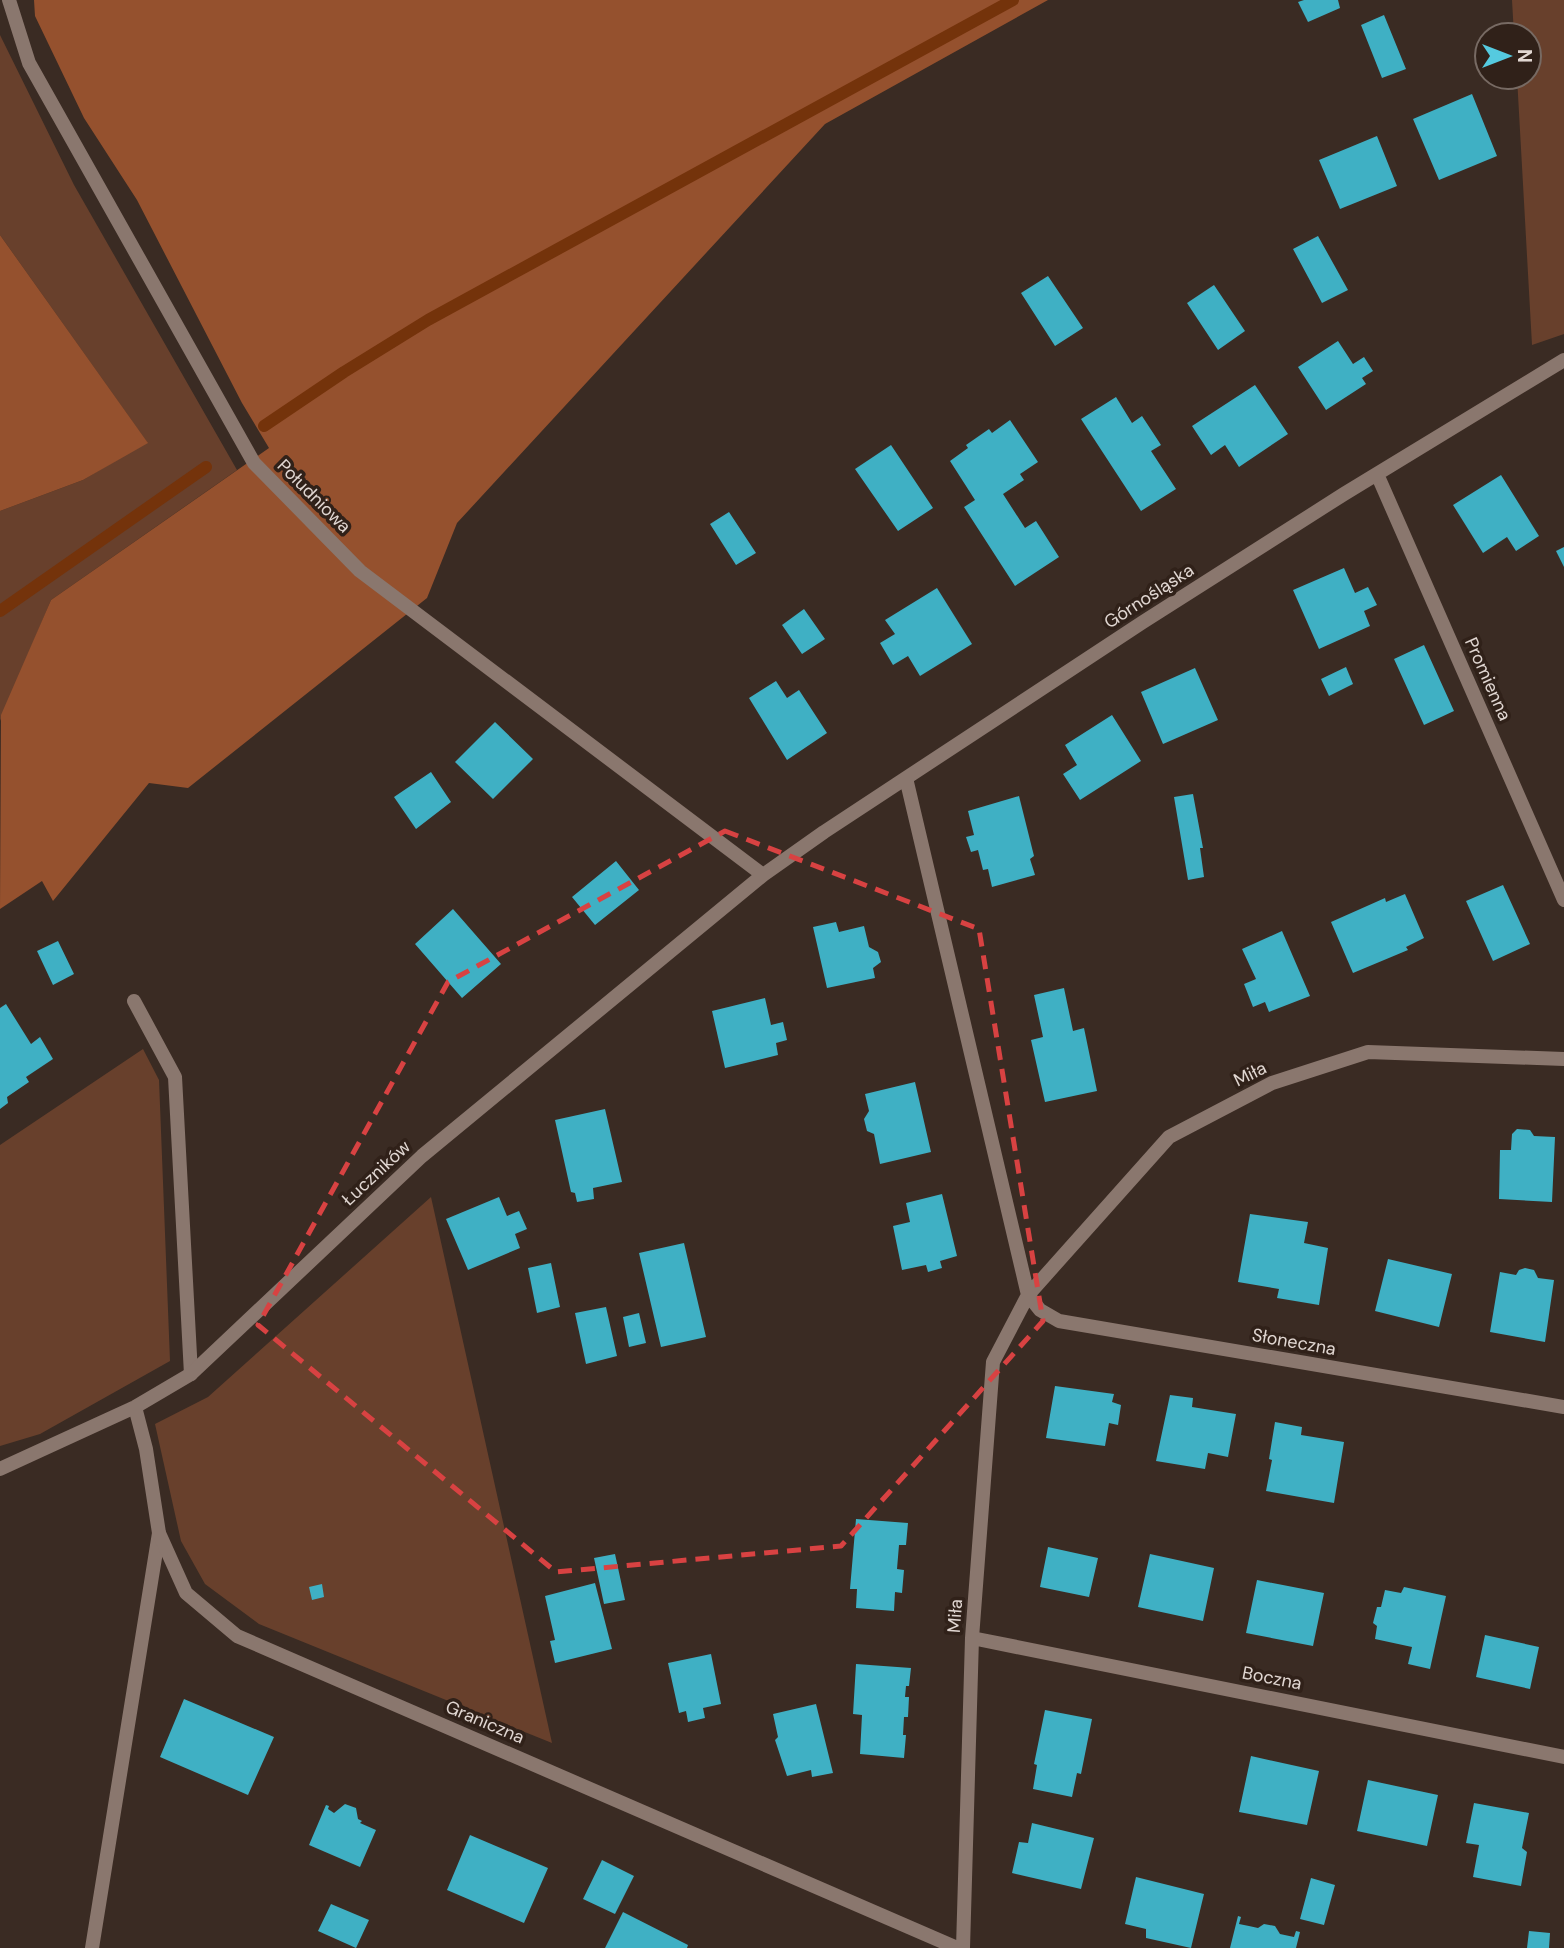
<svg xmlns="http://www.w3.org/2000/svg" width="1564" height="1948" font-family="'DM Sans',sans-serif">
	<rect width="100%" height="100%" fill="#3a2b23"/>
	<path fill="#68402c" d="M1512 0H1564V334L1532 345 1517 77H1529V35H1514Z
		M0 35 74 185 237 470 51 600 0 721V511L83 480 147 442 0 235Z
		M143 1049 159 1080 170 1361 40 1434 0 1446V1145Z
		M431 1197 552 1743 259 1624 205 1584 181 1541 155 1424 208 1397Z"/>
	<path fill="#95512e" d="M34 0H1048L825 124 457 523 427 598 188 788 149 783 53 901 42 881 0 909 1 715 51 600 269 448 242 403 137 200 84 118 35 16Z
		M0 235 148 443 83 480 0 511Z"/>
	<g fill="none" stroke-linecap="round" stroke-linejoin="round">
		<path stroke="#74330b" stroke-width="12" d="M264 426 344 372 428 320 1013 0
			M0 611 206 467"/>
	</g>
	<path fill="#3fb0c4" d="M1304 0H1338L1340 8 1308 22 1298 2Z
		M1384 15 1406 69 1382 78 1361 25Z
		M1472 94 1497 156 1439 180 1413 119Z
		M1377 136 1397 186 1340 209 1319 160Z
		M1318 236 1348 290 1322 303 1293 249Z
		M1048 276 1083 328 1055 346 1021 293Z
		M1214 285 1245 331 1218 350 1187 303Z
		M1338 341 1353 364 1364 357 1373 371 1362 378 1366 384 1326 410 1298 367Z
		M1255 385 1288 434 1239 467 1225 445 1211 455 1192 426Z
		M1116 397 1132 423 1142 416 1161 445 1151 451 1176 489 1141 511 1081 419Z
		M1010 420 1038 462 1020 474 1024 480 1003 494 1025 528 1036 521 1059 557 1015 586 964 507 975 500 950 461 968 448 966 445 989 429 992 433Z
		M891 445 933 508 898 531 855 469Z
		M1501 475 1539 536 1516 551 1507 537 1483 553 1453 505Z
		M729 512 756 553 736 565 710 524Z
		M1564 547V567L1556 551Z
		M1344 568 1355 593 1368 587 1377 605 1364 611 1370 626 1319 649 1293 590Z
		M937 588 972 644 920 676 908 656 893 665 880 643 895 634 885 620Z
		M804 609 825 639 802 654 782 625Z
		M1424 645 1454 711 1424 725 1394 659Z
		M1346 667 1353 684 1329 696 1321 679Z
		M1195 668 1218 720 1163 744 1141 692Z
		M776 681 787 698 799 690 827 733 787 760 749 698Z
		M1112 715 1141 761 1080 800 1063 774 1077 765 1065 745Z
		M495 722 533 759 493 799 455 762Z
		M431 772 451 802 416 829 394 797Z
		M1193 794 1203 848H1200L1204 877 1188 880 1174 797Z
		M1019 796 1034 856 1030 859 1035 875 992 887 988 869 983 870 978 850 971 852 966 837 974 835 968 811Z
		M616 861 639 890 595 925 572 897Z
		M1503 885 1530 944 1493 961 1466 901Z
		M1405 894 1424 938 1406 947 1408 950 1353 973 1331 922 1385 898 1386 902Z
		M453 909 501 964 462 998 415 944Z
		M836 922 839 932 864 926 869 947 878 952 881 962 873 968 875 978 827 988 813 927Z
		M1282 931 1310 996 1269 1012 1265 1002 1253 1007 1244 984 1256 979 1242 949Z
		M58 941 74 974 53 985 37 951Z
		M1064 988 1073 1031 1084 1028 1097 1091 1045 1102 1031 1040 1043 1037 1034 995Z
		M765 998 771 1025 783 1022 787 1040 776 1043 778 1055 725 1068 712 1011Z
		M6 1004 31 1044 40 1037 53 1059 26 1077 29 1082 7 1097 8 1103 0 1109V1008Z
		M915 1082 931 1152 880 1164 874 1134 867 1131 864 1119 869 1111 865 1094Z
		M605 1109 622 1182 593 1188 594 1199 577 1202 575 1193 571 1192 555 1120Z
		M1517 1129 1530 1130 1534 1136 1555 1137 1552 1202 1499 1199 1500 1150H1511L1512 1134Z
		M942 1194 957 1256 940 1261 942 1268 928 1272 926 1265 902 1270 893 1226 910 1222 906 1203Z
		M499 1197 507 1216 519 1211 527 1229 515 1234 520 1248 468 1270 446 1219Z
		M1250 1214 1308 1222 1304 1243 1328 1248 1319 1305 1277 1298 1279 1289 1238 1282Z
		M684 1243 706 1337 661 1347 639 1253Z
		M1388 1259 1452 1274 1439 1327 1375 1311Z
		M551 1263 560 1307 537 1313 528 1268Z
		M1525 1268 1534 1270 1538 1278 1554 1280 1545 1342 1490 1332 1500 1272 1516 1275 1519 1270Z
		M606 1307 617 1356 586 1364 575 1313Z
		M639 1313 646 1343 629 1347 623 1317Z
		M1055 1386 1114 1394 1112 1402 1121 1405 1118 1425 1109 1423 1105 1446 1046 1438Z
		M1170 1395 1193 1398 1192 1407 1236 1414 1228 1457 1208 1453 1205 1469 1156 1461Z
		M1275 1422 1302 1427 1301 1435 1344 1442 1334 1503 1266 1491 1272 1460 1269 1459Z
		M856 1519 908 1523 906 1545H899L897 1569 904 1570 902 1593 895 1592 894 1611 856 1608 857 1589H850Z
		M1048 1547 1098 1558 1089 1597 1040 1587Z
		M615 1554 625 1600 604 1604 594 1558Z
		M1150 1554 1214 1568 1203 1621 1138 1607Z
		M1257 1580 1324 1593 1313 1646 1246 1633Z
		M595 1583 612 1649 555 1663 550 1641 555 1640 545 1596Z
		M322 1584 324 1597 312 1600 309 1587Z
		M1404 1587 1446 1596 1430 1669 1408 1664 1412 1647 1375 1639 1377 1626 1373 1623 1377 1607H1381L1385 1590 1401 1593Z
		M1485 1635 1539 1647 1530 1689 1476 1677Z
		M711 1654 721 1704 703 1708 705 1718 688 1722 686 1711 679 1713 668 1663Z
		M856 1664 911 1668 909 1686H906L905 1697H909L908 1717H904L903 1735H906L904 1758 860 1754 862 1715 853 1714Z
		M184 1699 274 1737 248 1795 160 1757Z
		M816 1704 833 1773 812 1777 811 1770 787 1776 775 1740 778 1737 773 1714Z
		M1045 1710 1092 1719 1081 1774 1077 1773 1072 1797 1033 1789 1037 1765 1034 1764Z
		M1251 1756 1319 1771 1307 1825 1239 1812Z
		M1368 1780 1438 1795 1427 1846 1357 1831Z
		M1474 1803 1529 1813 1522 1848 1527 1852 1521 1886 1473 1877 1479 1845 1466 1843Z
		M345 1804 356 1808 358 1819 362 1821 360 1823 376 1830 360 1867 309 1845 326 1805 329 1806 328 1809 334 1813Z
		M1032 1823 1094 1838 1081 1889 1012 1873 1019 1842 1028 1843Z
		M470 1835 548 1868 524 1923 447 1890Z
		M602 1860 634 1876 615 1914 583 1899Z
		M1136 1877 1204 1894 1191 1948 1146 1938V1929L1125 1924Z
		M1311 1878 1335 1885 1324 1925 1300 1919Z
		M331 1904 369 1920 356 1948 318 1931Z
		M623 1912 688 1945 687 1948H605Z
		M1238 1916 1241 1917 1239 1924 1249 1926 1258 1928 1264 1924 1275 1926 1280 1934 1294 1937 1296 1931 1300 1932 1296 1948H1230Z
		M1529 1931 1550 1933 1549 1948H1527Z"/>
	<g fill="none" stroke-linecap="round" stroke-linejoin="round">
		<path stroke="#8a776e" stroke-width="14" d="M134 1001 175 1077 191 1374
			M92 1948 159 1533"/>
		<path stroke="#8a776e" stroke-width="14" d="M9 0 29 63 254 463 360 571 763 875
			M1377 474 1564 900
			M906 778 1028 1295 1040 1310 1059 1321 1564 1407
			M135 1407 146 1449 159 1533 186 1593 237 1636 957 1948
			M0 1469 135 1407 191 1374 422 1156 763 875 824 832 1143 622 1344 494 1564 360
			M972 1638 1564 1757
			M963 1948 972 1638 993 1362 1028 1295 1169 1137 1272 1083 1368 1052 1564 1059"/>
	</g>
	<path fill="none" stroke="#d84242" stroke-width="5" stroke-dasharray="14 9" stroke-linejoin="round" d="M725 831 979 929 1043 1321 841 1546 556 1572 258 1325 448 982Z"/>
	<g text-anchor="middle" stroke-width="7" stroke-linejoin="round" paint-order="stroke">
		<g font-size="18" fill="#e1d7d2" stroke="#302119">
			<text transform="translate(314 496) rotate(45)" y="6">Południowa</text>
			<text transform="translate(1149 596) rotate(-33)" y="6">Górnośląska</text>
			<text transform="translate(1488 679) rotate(66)" y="6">Promienna</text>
			<text transform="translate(1250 1074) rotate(-26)" y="6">Miła</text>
			<text transform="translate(376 1173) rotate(-43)" y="6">Łuczników</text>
			<text transform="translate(1294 1342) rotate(10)" y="6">Słoneczna</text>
			<text transform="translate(955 1616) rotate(-86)" y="6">Miła</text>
			<text transform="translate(1272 1678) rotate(11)" y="6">Boczna</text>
			<text transform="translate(485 1722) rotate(23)" y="6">Graniczna</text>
		</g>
	</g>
	<g transform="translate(1508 56) rotate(90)"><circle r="33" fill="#302119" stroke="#776a63" stroke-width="2"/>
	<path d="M0-5L12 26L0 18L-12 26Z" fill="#55cadf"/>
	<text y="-10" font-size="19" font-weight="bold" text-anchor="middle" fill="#e1d7d2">N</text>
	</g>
</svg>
